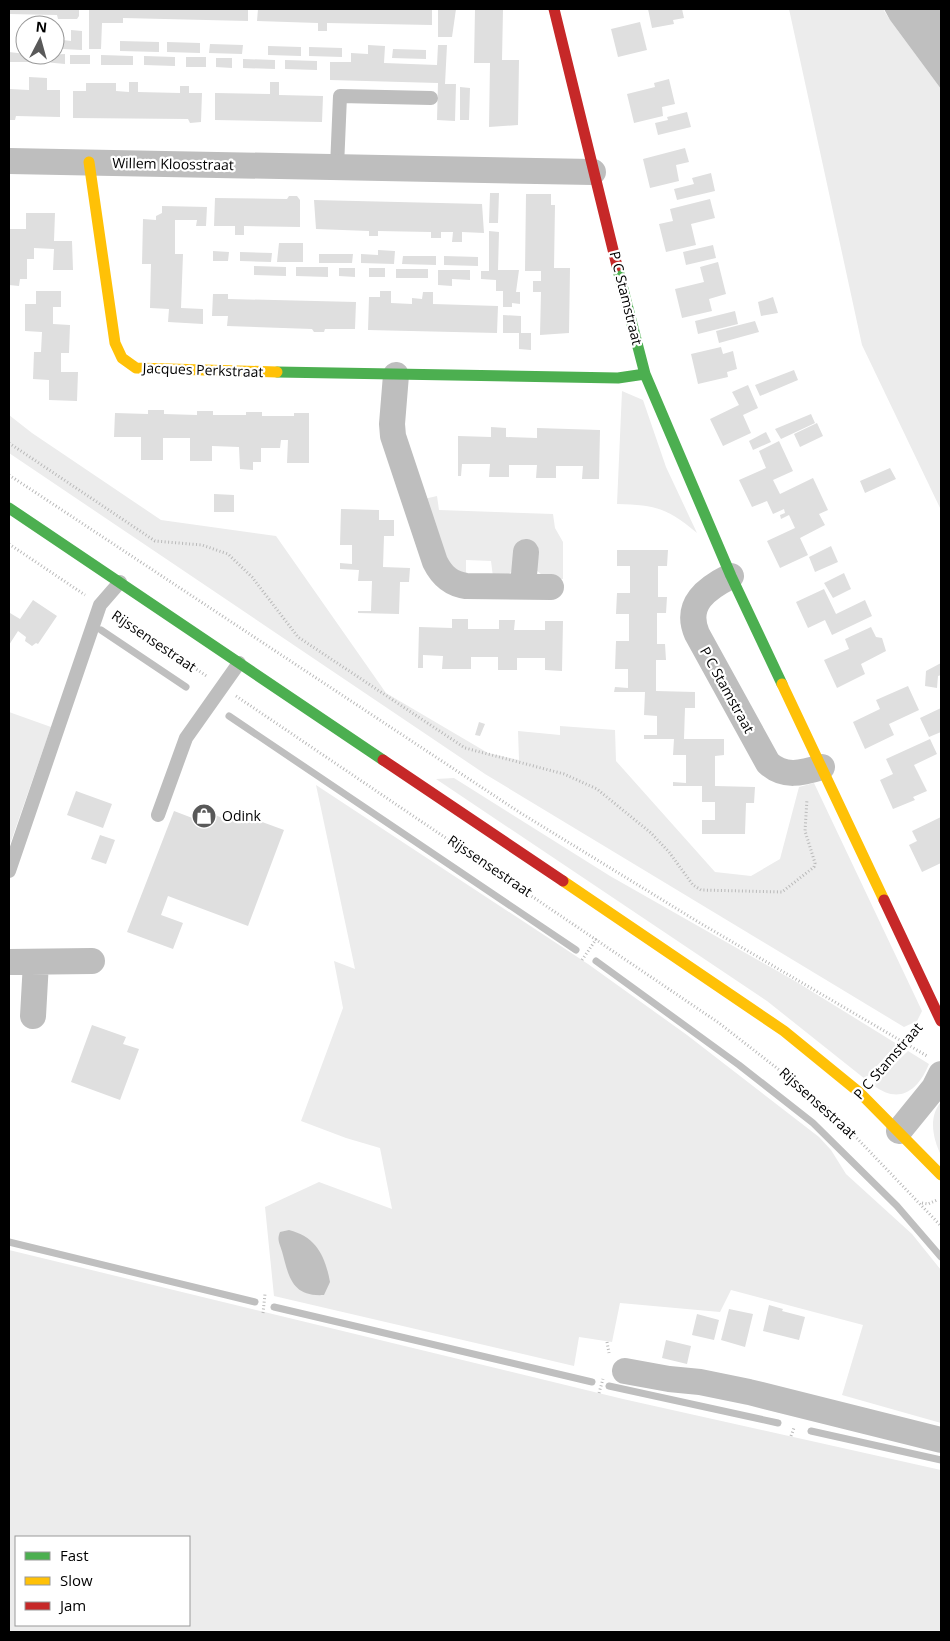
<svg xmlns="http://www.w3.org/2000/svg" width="950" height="1641" font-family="'Open Sans',sans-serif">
	<rect width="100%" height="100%" fill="#fff"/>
	<path fill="#ececec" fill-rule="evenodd" d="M789 9H883L890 20 941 89V510L862 345Z
		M622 391 643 400 666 467 697 533C667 508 656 505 617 504Z
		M9 415 32 433 161 520 276 536 386 693 488 753 519 760 518 731 560 735V726L615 730 616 761 715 872 751 876 780 859 799 787 814 783 922 1011 917 1021 904 1027 485 774 9 453Z
		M437 496 439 510 553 514 555 528 563 542V579H547L536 570 512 571 509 574 493 577 491 561 466 560V577L449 569 424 499Z
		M9 712 51 727 9 847Z
		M454 778 610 876 795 981 897 1044 865 1079 767 1001 436 779Z
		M316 785 588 964 687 1035 819 1137 831 1150 846 1174 912 1234 941 1270V1423L842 1395 863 1325 731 1290 720 1312 620 1303 612 1342 579 1337 574 1366 274 1296 265 1207 319 1182 392 1209 380 1148 346 1138 301 1121 343 1008 334 961 355 969Z
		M908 1051 929 1064C918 1091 899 1105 873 1085Z
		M941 1102V1155C933 1139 928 1117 941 1102Z
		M9 1250 623 1399 941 1470V1632H9ZM16 1537H189V1625H16Z"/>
	<path fill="#bfbfbf" d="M884 9H941V89L890 20Z
		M289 1230C316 1237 325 1255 330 1282L324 1295C293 1297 289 1278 283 1255 281 1245 276 1241 280 1232Z"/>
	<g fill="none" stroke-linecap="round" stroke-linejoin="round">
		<path stroke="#bfbfbf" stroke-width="7" d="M101 630 186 687
			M229 716 576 950
			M596 961 739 1065 813 1123 897 1206 941 1257
			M9 1242 255 1302
			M274 1307 592 1382
			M609 1386 778 1423
			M811 1431 941 1460"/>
	</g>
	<path fill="#dfdfdf" d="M9 9H79V16L77 19H58L57 15 9 14Z
		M89 9H248V21L123 18V23H102L101 49H89Z
		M258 9H432V25L327 23V31H318V23L257 21Z
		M438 9H456L452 37H438Z
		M475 9H503L502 60H519L518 125 489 127 490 63H474Z
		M648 9H682L684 18 673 20 674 24 652 28Z
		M640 22 647 50 618 57 611 29Z
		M71 30 82 31V50L63 49V40L71 41Z
		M120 41 159 42V52L120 51Z
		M167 42 200 43V53L167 52Z
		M210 44 243 45 242 54 209 53Z
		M368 45 385 46 384 63 437 65 438 45H447L445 84H456L455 121 437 120 438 83 330 80V62H351V53L368 54Z
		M268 46 301 47V56L268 55Z
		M309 47 342 48V57L309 56Z
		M393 49 426 50V59L392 58Z
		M9 52 35 55 34 62H9Z
		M65 54V64L44 62 45 55Z
		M70 55H90V64H70Z
		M101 55 133 56V65H101Z
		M144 56 175 57V66L144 65Z
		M186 57H206V67H186Z
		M216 58H232V68L216 67Z
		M243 59 275 60V69L243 68Z
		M285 60 317 61V70L285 69Z
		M29 77 47 78V90H60V117L16 116 15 120H9V89L29 90Z
		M669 79 675 104 662 107 663 116 634 123 627 94 655 87 654 83Z
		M129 82H138V92L180 93V86H189V93H202L201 122 190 123 188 119 73 118V91H86V83H116V91L129 92Z
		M270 82H279V95L323 96 322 122 215 120V93L270 94Z
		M460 87 470 88 469 120H460Z
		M687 112 691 127 658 135 655 123 668 120 667 117Z
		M685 148 689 162 676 165 679 181 650 188 643 159Z
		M711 173 715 191 677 200 674 189 694 184 692 178Z
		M490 193H499L498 223H489Z
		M526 194H551V205H555L554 268H570L569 333 540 335 541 292H533V281H541V271H525Z
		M289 196H297L300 200V227L244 226V235H235V226H214L215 198 287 199Z
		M710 199 715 218 691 224 696 245 666 252 659 224 673 221 670 209Z
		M314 200 482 204 484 233 462 232V242H452L453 232H441V238H431V232L378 231V236H369V231L316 229Z
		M162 206 207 207 206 226H196L197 220H175V254H183L181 308 203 309V324L168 322 169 309 150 308 151 264H142L143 219 156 220V216L162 213Z
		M26 213H55L54 241H72L73 270H53L54 249 34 248V259H27V279H20L19 286 9 285V229H26Z
		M489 231 499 232 498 270H519L516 292H520V304L512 303V307H503V291H496V280L481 279V271H489Z
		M279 243H303V262H277Z
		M713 245 716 258 686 265 683 252Z
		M378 250 395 251 394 264 361 263V254L378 255Z
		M213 251 229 252 228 261H213Z
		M240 252 272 253 271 262 240 261Z
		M319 254H353L352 263H319Z
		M403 256H436V265L402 264Z
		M444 256 478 257V266L444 265Z
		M718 262 726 294 709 299 712 311 682 318 675 289 704 282 700 267Z
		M254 266 286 267V276L254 275Z
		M296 267H328V277L296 276Z
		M339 268H355V277L339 276Z
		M369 268H385V277H369Z
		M396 269H428V278H396Z
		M438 270H470V280L452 279V286L438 285Z
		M36 291H61V307H53V324L70 325 69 353H61V372H78L77 401 49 400V380L33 379 34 352H41L42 332 25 331V304H36Z
		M380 291H391V303L412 304V298L422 299 423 292H433V304L498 306 497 333 368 330 369 297H380Z
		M213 294H228V299L356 302 355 329H325L324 332H314L312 329 227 326 228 316H212Z
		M773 297 778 313 761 316 758 302Z
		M735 311 738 324 698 334 695 321Z
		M503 315 521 316V333H531V350L519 349V333H503Z
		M755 321 759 332 719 343 716 331Z
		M721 347 723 354 733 351 737 369 727 372 728 377 698 384 691 354Z
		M794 370 798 380 760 396 755 385Z
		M748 385 758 408 743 415 751 433 723 446 710 419 739 405 732 392Z
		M148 410H164V414L197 415V411H213V415H246V412H262V416H294V413H309V463H287L288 440H281L280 448H261V462H253V470L240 469 239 447 212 446V461H190V438H163V460H141V437H114L115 413 148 414Z
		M811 414 815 423 781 439 775 429Z
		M817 423 823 436 800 447 794 434Z
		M491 427 506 428V437L537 438V428L600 430 599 479H582L583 466H556V478H536L537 465H509V477H489L490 464H462L461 476H458V436L491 437Z
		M766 432 771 442 753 450 749 441Z
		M779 441 793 471 773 480 780 494 813 478 828 510 819 514 825 525 800 538 808 555 780 568 767 541 795 528 789 515 781 519 780 515 785 513 784 509 773 514 767 501 752 507 739 480 766 468 759 451Z
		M890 468 896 479 865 493 860 481Z
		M214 494 234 495V512H214Z
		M341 509 379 510V520H394V536H384L383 567 410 568 409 582H400L399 614 358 613V611H371L372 581H358L359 570 340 569V563L352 564V545H340Z
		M831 546 838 562 815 572 809 557Z
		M617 550H668L667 566H658V597H667L666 613H657V644H665L666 660H656V691L695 692V708H685L684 739H724V755L715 756V786L755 787 754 803H746L745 834H702V820H715V802H702V786H673V782L686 783V755H673L674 739H644V735H657V716L644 715 645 692H614L615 687 628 688V669H615L616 641H629V614H616L617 593H630V566H617Z
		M844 573 851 589 833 598 824 583Z
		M824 589 836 614 865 600 872 616 832 635 825 620 808 628 796 602Z
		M33 600 57 616 38 644 36 643 32 646 25 641 26 637 18 631 9 645V614L10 613 20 619Z
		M452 619H468V629H499V620H515L514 630H545V621H563L562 671 545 670V658H517V670H498V657H471V669H442L443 656 423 655V668H418L419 627 452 628Z
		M871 627 876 637 882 638 886 651 861 664 865 674 837 688 824 660 849 649 845 639Z
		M941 663V675L938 676 937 688 925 686 926 671Z
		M908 686 919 710 889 724 894 735 865 749 853 722 880 709 876 700Z
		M941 708V732L929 737 920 718Z
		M479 722 485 724 480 736 475 735Z
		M930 739 937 754 914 765 927 791 913 797 915 800 893 809 880 780 893 774 886 759Z
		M76 791 112 804 103 828 67 815Z
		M199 809 228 820 232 811 284 830 248 926 168 896 161 915 183 923 173 949 127 932 174 811 195 819Z
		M941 817V863L922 872 909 845 917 841 912 831Z
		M100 835 115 840 106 864 91 859Z
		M92 1025 126 1037 123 1044 139 1049 120 1100 71 1082Z
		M769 1305 783 1309 782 1311 805 1317 799 1340 763 1331Z
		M729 1309 753 1314 745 1347 721 1340Z
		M697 1314 719 1320 714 1340 692 1335Z
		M666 1340 691 1346 687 1364 662 1358Z"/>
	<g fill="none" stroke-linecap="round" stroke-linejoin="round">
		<path stroke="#b9b9b9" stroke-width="3" stroke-dasharray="1 2.5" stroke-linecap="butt" d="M9 443 155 541 202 545 228 554 252 577 298 637 465 748 564 774 597 789 651 833 669 852 693 885 701 890 782 892 814 867 815 863 805 831 807 799
			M9 475 519 812 700 923 927 1056
			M9 544 85 595
			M115 615 208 677
			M236 696 719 1023 828 1108 941 1226
			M582 960 597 938
			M876 1074 917 1029
			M922 1203 928 1204 937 1200
			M263 1313 265 1294
			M607 1342 609 1353
			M599 1393 603 1379
			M791 1436 794 1428"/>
		<path stroke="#bebebe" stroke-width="14" d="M337 167 340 96 431 98
			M158 815 186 738 239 663
			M9 871 100 605 120 582"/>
		<path stroke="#bebebe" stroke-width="26" d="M9 161 593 172
			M396 375 392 424 393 436 435 562C442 576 451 584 466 586L551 587
			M731 576C707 588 684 604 697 634L768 763C784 778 802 773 822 767
			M523 586 526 552
			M9 962 92 961
			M33 1016 36 962
			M899 1131 934 1088 941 1074
			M625 1371 669 1379 700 1382 749 1392 941 1440"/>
		<path stroke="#4caf50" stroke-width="11" d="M617 266 645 374 731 576 782 684
			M277 372 618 378 645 374
			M9 508 383 760"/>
		<path stroke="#ffc107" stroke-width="11" d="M89 162 115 343 122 358 136 368 277 372
			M782 684 884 900
			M563 881 784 1031 860 1093 941 1175"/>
		<path stroke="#c62828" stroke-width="11" d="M554 9 617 266
			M383 760 563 881
			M884 900 941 1021"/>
	</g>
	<defs>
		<symbol id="shop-disc" viewBox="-11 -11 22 22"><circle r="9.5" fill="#595959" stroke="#fff"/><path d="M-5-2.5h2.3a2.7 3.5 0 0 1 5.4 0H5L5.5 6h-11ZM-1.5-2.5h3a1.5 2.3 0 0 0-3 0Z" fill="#fff"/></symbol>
	</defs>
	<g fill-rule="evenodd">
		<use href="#shop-disc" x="190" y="802" width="28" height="28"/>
	</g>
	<g text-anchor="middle" stroke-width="4.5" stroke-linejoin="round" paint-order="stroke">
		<g font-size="14" fill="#000" stroke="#fff">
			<text transform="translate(173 164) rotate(1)" y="5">Willem Kloosstraat</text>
			<text transform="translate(626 298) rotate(76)" y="5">P C Stamstraat</text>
			<text transform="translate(203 370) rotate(2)" y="5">Jacques Perkstraat</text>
			<text transform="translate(154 641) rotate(34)" y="5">Rijssensestraat</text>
			<text transform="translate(727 690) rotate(61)" y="5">P C Stamstraat</text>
			<text transform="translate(490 866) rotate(34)" y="5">Rijssensestraat</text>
			<text transform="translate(888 1061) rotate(-49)" y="5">P C Stamstraat</text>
			<text transform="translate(818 1103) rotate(42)" y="5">Rijssensestraat</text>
		</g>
		<g font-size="14" fill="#000" stroke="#fff" text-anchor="start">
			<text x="222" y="821">Odink</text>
		</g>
	</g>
	<rect width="950" height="1641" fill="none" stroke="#000000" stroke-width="20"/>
	<rect x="15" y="1536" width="175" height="90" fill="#ffffff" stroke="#999999"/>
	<rect x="25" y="1552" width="25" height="8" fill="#4caf50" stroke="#999999"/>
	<text x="60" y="1561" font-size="15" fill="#000000">Fast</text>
	<rect x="25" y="1577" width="25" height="8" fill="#ffc107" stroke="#999999"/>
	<text x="60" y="1586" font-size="15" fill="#000000">Slow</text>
	<rect x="25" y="1602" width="25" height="8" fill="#c62828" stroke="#999999"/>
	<text x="60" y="1611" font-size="15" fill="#000000">Jam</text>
	<g transform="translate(40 40) rotate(6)"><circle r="24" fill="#ffffff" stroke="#999999"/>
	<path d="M0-4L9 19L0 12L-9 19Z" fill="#595959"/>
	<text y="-8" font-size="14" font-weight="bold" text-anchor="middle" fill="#000000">N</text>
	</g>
</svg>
